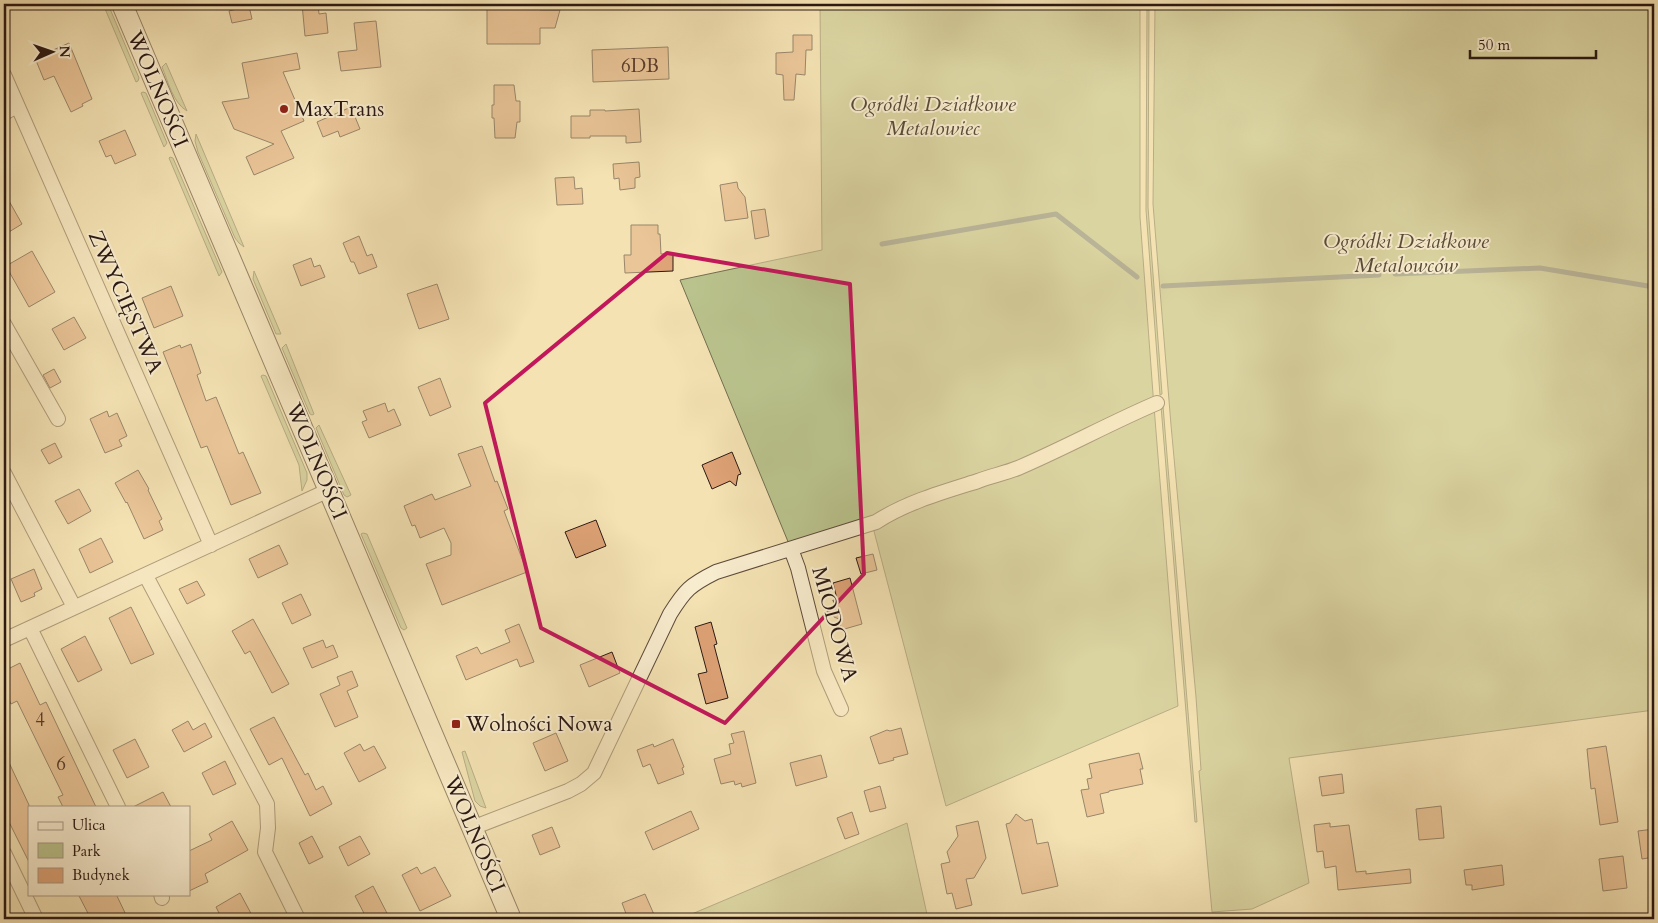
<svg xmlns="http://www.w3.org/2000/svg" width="1658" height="923" font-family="Cardo,serif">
	<rect width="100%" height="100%" fill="#f4e2b3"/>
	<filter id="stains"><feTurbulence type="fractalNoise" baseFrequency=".004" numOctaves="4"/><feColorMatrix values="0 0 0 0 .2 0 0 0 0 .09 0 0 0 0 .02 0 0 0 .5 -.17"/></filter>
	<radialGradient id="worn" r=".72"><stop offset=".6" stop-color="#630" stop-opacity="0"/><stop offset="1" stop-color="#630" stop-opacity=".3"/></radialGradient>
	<path fill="#bac38d" stroke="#726e50" d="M103 4H108L139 78 138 81 136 82Z
		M820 4H1140V217L1153 394 1178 706 946 806 870 516 810 539 789 544 680 280 822 250Z
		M1147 4H1149L1148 207 1162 394 1160 395 1146 210Z
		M1155 4H1654V710L1289 758 1309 883 1252 909 1212 912 1199 771 1201 770 1196 697 1171 425 1153 204Z
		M166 63 187 111C173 103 168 81 162 67Z
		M143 92 146 93 167 143 164 147 141 93Z
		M196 134 244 247 239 243 235 238 198 152 195 141Z
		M170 157 173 158 222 272 219 276 169 158Z
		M254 271 281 334H276L253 279Z
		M286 344 314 414 312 415 310 414 282 348Z
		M263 375 266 376 307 473V480L302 491 299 465 261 376Z
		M1161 406H1163L1197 822H1195Z
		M319 425 351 495 347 497 344 495 316 428Z
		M363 533 367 534 407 628 404 630 401 628 361 534Z
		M465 751 486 808 480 806 475 801 462 752Z
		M907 823 928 919H680Z"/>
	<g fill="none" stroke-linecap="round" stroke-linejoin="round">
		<path stroke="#727a76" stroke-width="5" d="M882 244 1056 214 1137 277
			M1395 274 1540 268 1654 287
			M1163 286 1379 275"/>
	</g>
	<path fill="#dea377" stroke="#2b1812" d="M302 4H318L319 14 326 13 328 33 305 36Z
		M487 4H540V10H560L555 28H540V44H487Z
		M249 6 252 19 232 23 229 11Z
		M376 21 381 67 341 71 338 52 357 50 354 23Z
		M793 35H812V50H806L805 75 796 74 794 100H784L783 75 776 74V53L793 52Z
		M69 43 92 99 82 104 83 106 71 112 54 76 44 80 35 58Z
		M668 47 669 79 593 82 592 50Z
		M297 53 300 69 283 72 304 121 281 131 294 158 254 175 246 157 274 144 234 129 222 102 249 98 242 63Z
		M494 85H514L516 101H520V122H517L515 138H495L494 118H492V105H494Z
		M351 107 360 129 340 137 338 131 323 137 317 122Z
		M639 109 641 142 626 143V136H590V138H571V116H590V110H605V111Z
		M125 130 136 155 115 164 111 155 106 157 99 141Z
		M639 162 640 177 635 178V188L620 190 619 178 614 179 613 164Z
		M574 177 575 189 582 188 583 204 557 205 555 178Z
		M737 182 738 188 745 197 748 218 725 221 720 185Z
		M4 192 22 224 4 235Z
		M765 209 769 236 755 239 751 211Z
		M631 225H658V234H660L661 254 673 253V271L625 273 624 255H631Z
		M359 236 367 256 372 254 377 267 359 274 354 262H351L343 243Z
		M32 251 55 292 29 307 6 266Z
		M311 258 314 267 320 265 325 277 301 286 293 265Z
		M437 284 449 319 419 329 407 294Z
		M171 286 183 316 154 328 142 298Z
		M74 317 86 338 64 350 52 329Z
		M191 344 201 373 197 375 206 401 216 397 239 454 243 452 261 493 231 505 207 446 201 448 163 352 180 345 181 348Z
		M54 369 61 382 50 388 43 375Z
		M440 378 451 407 430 416 418 387Z
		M385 403 388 412 394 409 401 425 369 438 362 422 367 420 363 411Z
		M107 411 109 417 117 413 127 436 119 440 122 446 105 453 90 419Z
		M55 443 62 457 49 464 41 450Z
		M482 446 495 482 497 481 508 509 504 511 527 572 442 605 426 564 451 555V543L444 528 420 538 415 525 412 526 404 506 432 494 435 500 471 486 458 454Z
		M732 452 741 474 738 475 736 486 730 481 712 489 702 465Z
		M138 470 149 489 148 490 162 519 159 521 163 530 144 539 127 502 126 503 115 483Z
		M79 489 91 511 68 524 55 501Z
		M596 520 606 546 576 558 565 532Z
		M101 538 113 562 90 573 79 549Z
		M279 545 288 564 258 578 249 559Z
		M873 554 877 570 861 574 856 558Z
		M34 569 42 589 34 593 35 596 21 602 11 579Z
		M850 578 862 624 841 630 839 619 834 617 832 611 835 607 833 600 837 599 833 583Z
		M197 581 205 595 187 604 179 589Z
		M301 594 311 615 292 624 282 603Z
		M131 607 154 654 131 664 109 618Z
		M253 619 289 684 272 693 250 651 245 654 232 631Z
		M711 622 717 644 714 645 728 698 706 704 698 674 707 672 695 627Z
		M519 624 534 662 520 667 517 659 466 680 456 656 477 647 481 654 510 642 505 630Z
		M85 636 102 670 78 682 61 649Z
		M323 640 326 648 333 645 338 657 312 668 303 648Z
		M612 652 620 673 589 687 580 665Z
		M20 663 40 705 46 702 96 807H63L58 797 63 795 17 701 11 704 4 690V671Z
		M352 671 358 686 347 691 358 717 335 727 320 694 340 685 337 677Z
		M274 717 305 775 308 773 316 790 323 786 332 804 310 816 282 758 269 765 250 729Z
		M188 721 193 730 205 723 212 737 184 752 172 730Z
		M901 728 908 754 893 758 894 760 879 764 870 737 887 730 890 731Z
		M744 731 756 783 742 787 741 783 735 785 734 781 721 784 714 759 731 754 729 744 734 743 731 734Z
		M556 733 568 761 545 771 533 743Z
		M135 739 149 767 127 778 113 750Z
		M673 739 684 767 682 768 684 774 658 784 650 764 643 767 637 750 653 744 654 747Z
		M360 744 364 751 374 746 386 768 359 782 344 753Z
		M1606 746 1618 822 1600 825 1595 788 1591 789 1587 749Z
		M4 752 29 805V862L4 812Z
		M1139 753 1143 769H1140L1143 784 1109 791V792L1100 794 1104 813 1087 817 1081 790 1089 789 1087 779 1092 778 1089 764Z
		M821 755 827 777 796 786 790 763Z
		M225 761 236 784 213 795 202 773Z
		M1342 774 1344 793 1322 796 1319 777Z
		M880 786 886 808 870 812 864 791Z
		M163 792 171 807H133Z
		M1441 806 1444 838 1419 840 1416 809Z
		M691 811 699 829 653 850 645 832Z
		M852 812 859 834 845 839 837 818Z
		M1016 814 1025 821 1032 819 1037 844 1048 842 1058 886 1022 894 1006 824 1010 823Z
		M232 821 248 850 205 874 208 882 189 891V851L212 840 209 834Z
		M978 821 986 858 974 878 966 879 972 905 956 909 952 893 947 894 941 864 950 862 947 852 958 836 956 826Z
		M1330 823V827L1349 825 1356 872 1366 871V874L1410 869 1411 883 1338 890 1336 866 1325 868 1323 851 1317 852 1314 825Z
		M552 827 560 847 540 855 532 835Z
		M1654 829V857L1642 859 1638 831Z
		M312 836 323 857 309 864 299 843Z
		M360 836 370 854 348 866 339 847Z
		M1623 856 1627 888 1603 891 1599 859Z
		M1502 865 1504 885 1472 890V885H1466L1464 870Z
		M417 867 421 874 435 867 451 896 420 911 402 875Z
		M373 886 390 919H367L355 896Z
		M240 893 254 919H222L216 907Z
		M78 894H116L128 919H91Z
		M645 894 656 919H628L622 903Z"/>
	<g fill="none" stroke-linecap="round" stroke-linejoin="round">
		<defs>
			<path id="street" d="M4 75 211 545
				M4 113 17 106
				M4 324 58 419
				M4 473 74 607
				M791 549 798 568 824 671 841 709
				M146 576 267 804 268 828 265 852 298 919
				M30 628 118 807
				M4 640 329 490
				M472 828 568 791 581 784 594 773 670 614C685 590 690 585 716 572L876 522C907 502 943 492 978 481 991 476 1006 473 1018 468 1065 448 1110 423 1157 403
				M4 853 36 919
				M161 894 162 898"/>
			<path id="secondary" d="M122 4 511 919"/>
		</defs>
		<use href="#street" stroke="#5d4a3a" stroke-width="16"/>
		<use href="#secondary" stroke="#2b1812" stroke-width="22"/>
		<use href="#street" stroke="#f8ecce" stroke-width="14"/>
		<use href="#secondary" stroke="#f8ecce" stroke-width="20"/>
	</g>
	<path d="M0 0H1658V923H0ZM667 253 850 284 864 574 725 723 541 628 485 403Z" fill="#f4e2b3" fill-opacity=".55" fill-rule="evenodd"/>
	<path fill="none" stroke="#c2185b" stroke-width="4" stroke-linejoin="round" d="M667 253 850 284 864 574 725 723 541 628 485 403Z"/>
	<g fill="#8f2418" stroke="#f8ecce" stroke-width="2">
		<circle cx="284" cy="109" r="5"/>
		<rect x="451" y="719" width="10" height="10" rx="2.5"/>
	</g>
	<g text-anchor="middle" stroke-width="4" stroke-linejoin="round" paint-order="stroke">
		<g font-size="19" fill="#583b2b">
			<text x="640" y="72">6DB</text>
			<text x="40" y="726">4</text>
			<text x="61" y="770">6</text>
		</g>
		<g font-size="21" fill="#2b1812" stroke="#f8ecce">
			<text transform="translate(158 89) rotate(67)" y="7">WOLNOŚCI</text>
			<text transform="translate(126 302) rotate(66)" y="7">ZWYCIĘSTWA</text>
			<text transform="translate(317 461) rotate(67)" y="7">WOLNOŚCI</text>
			<text transform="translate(835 624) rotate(74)" y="7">MIODOWA</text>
			<text transform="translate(475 834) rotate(67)" y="7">WOLNOŚCI</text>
		</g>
		<g font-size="21" font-style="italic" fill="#564b37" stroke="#f8ecce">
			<text x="933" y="111">Ogródki Działkowe<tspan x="933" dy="24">Metalowiec</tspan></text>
			<text x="1406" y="248">Ogródki Działkowe<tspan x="1406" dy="24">Metalowców</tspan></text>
		</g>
		<g font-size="21" fill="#2b1812" stroke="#f8ecce" text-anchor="start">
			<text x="294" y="116">MaxTrans</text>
			<text x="466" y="731">Wolności Nowa</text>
		</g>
	</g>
	<rect width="1658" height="923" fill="none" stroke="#f4e2b3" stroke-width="20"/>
	<rect x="5" y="5" width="1648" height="913" fill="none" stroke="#2b1812" stroke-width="2.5"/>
	<rect x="10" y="10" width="1638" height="903" fill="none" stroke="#2b1812"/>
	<rect x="28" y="806" width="162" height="90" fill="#f8ecce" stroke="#a69783"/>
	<rect x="38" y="822" width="25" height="8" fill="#f8ecce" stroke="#a69783"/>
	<text x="72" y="830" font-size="15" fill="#2b1812">Ulica</text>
	<rect x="38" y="843" width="25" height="15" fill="#bac38d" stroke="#a69783"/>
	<text x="72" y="856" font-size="15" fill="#2b1812">Park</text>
	<rect x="38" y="868" width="25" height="15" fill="#dea377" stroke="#a69783"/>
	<text x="72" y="880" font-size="15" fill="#2b1812">Budynek</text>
	<g transform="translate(52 52) rotate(88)" stroke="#f8ecce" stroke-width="4" paint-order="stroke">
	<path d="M0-4L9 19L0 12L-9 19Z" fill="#2b1812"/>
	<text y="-8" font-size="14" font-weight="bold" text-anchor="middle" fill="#2b1812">N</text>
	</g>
	<path d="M1470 50v8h126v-8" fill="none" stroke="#2b1812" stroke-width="2.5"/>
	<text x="1478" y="50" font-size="15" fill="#2b1812" stroke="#f8ecce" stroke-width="4" paint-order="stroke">50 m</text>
	<rect width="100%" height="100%" filter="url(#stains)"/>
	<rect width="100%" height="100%" fill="url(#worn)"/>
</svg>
